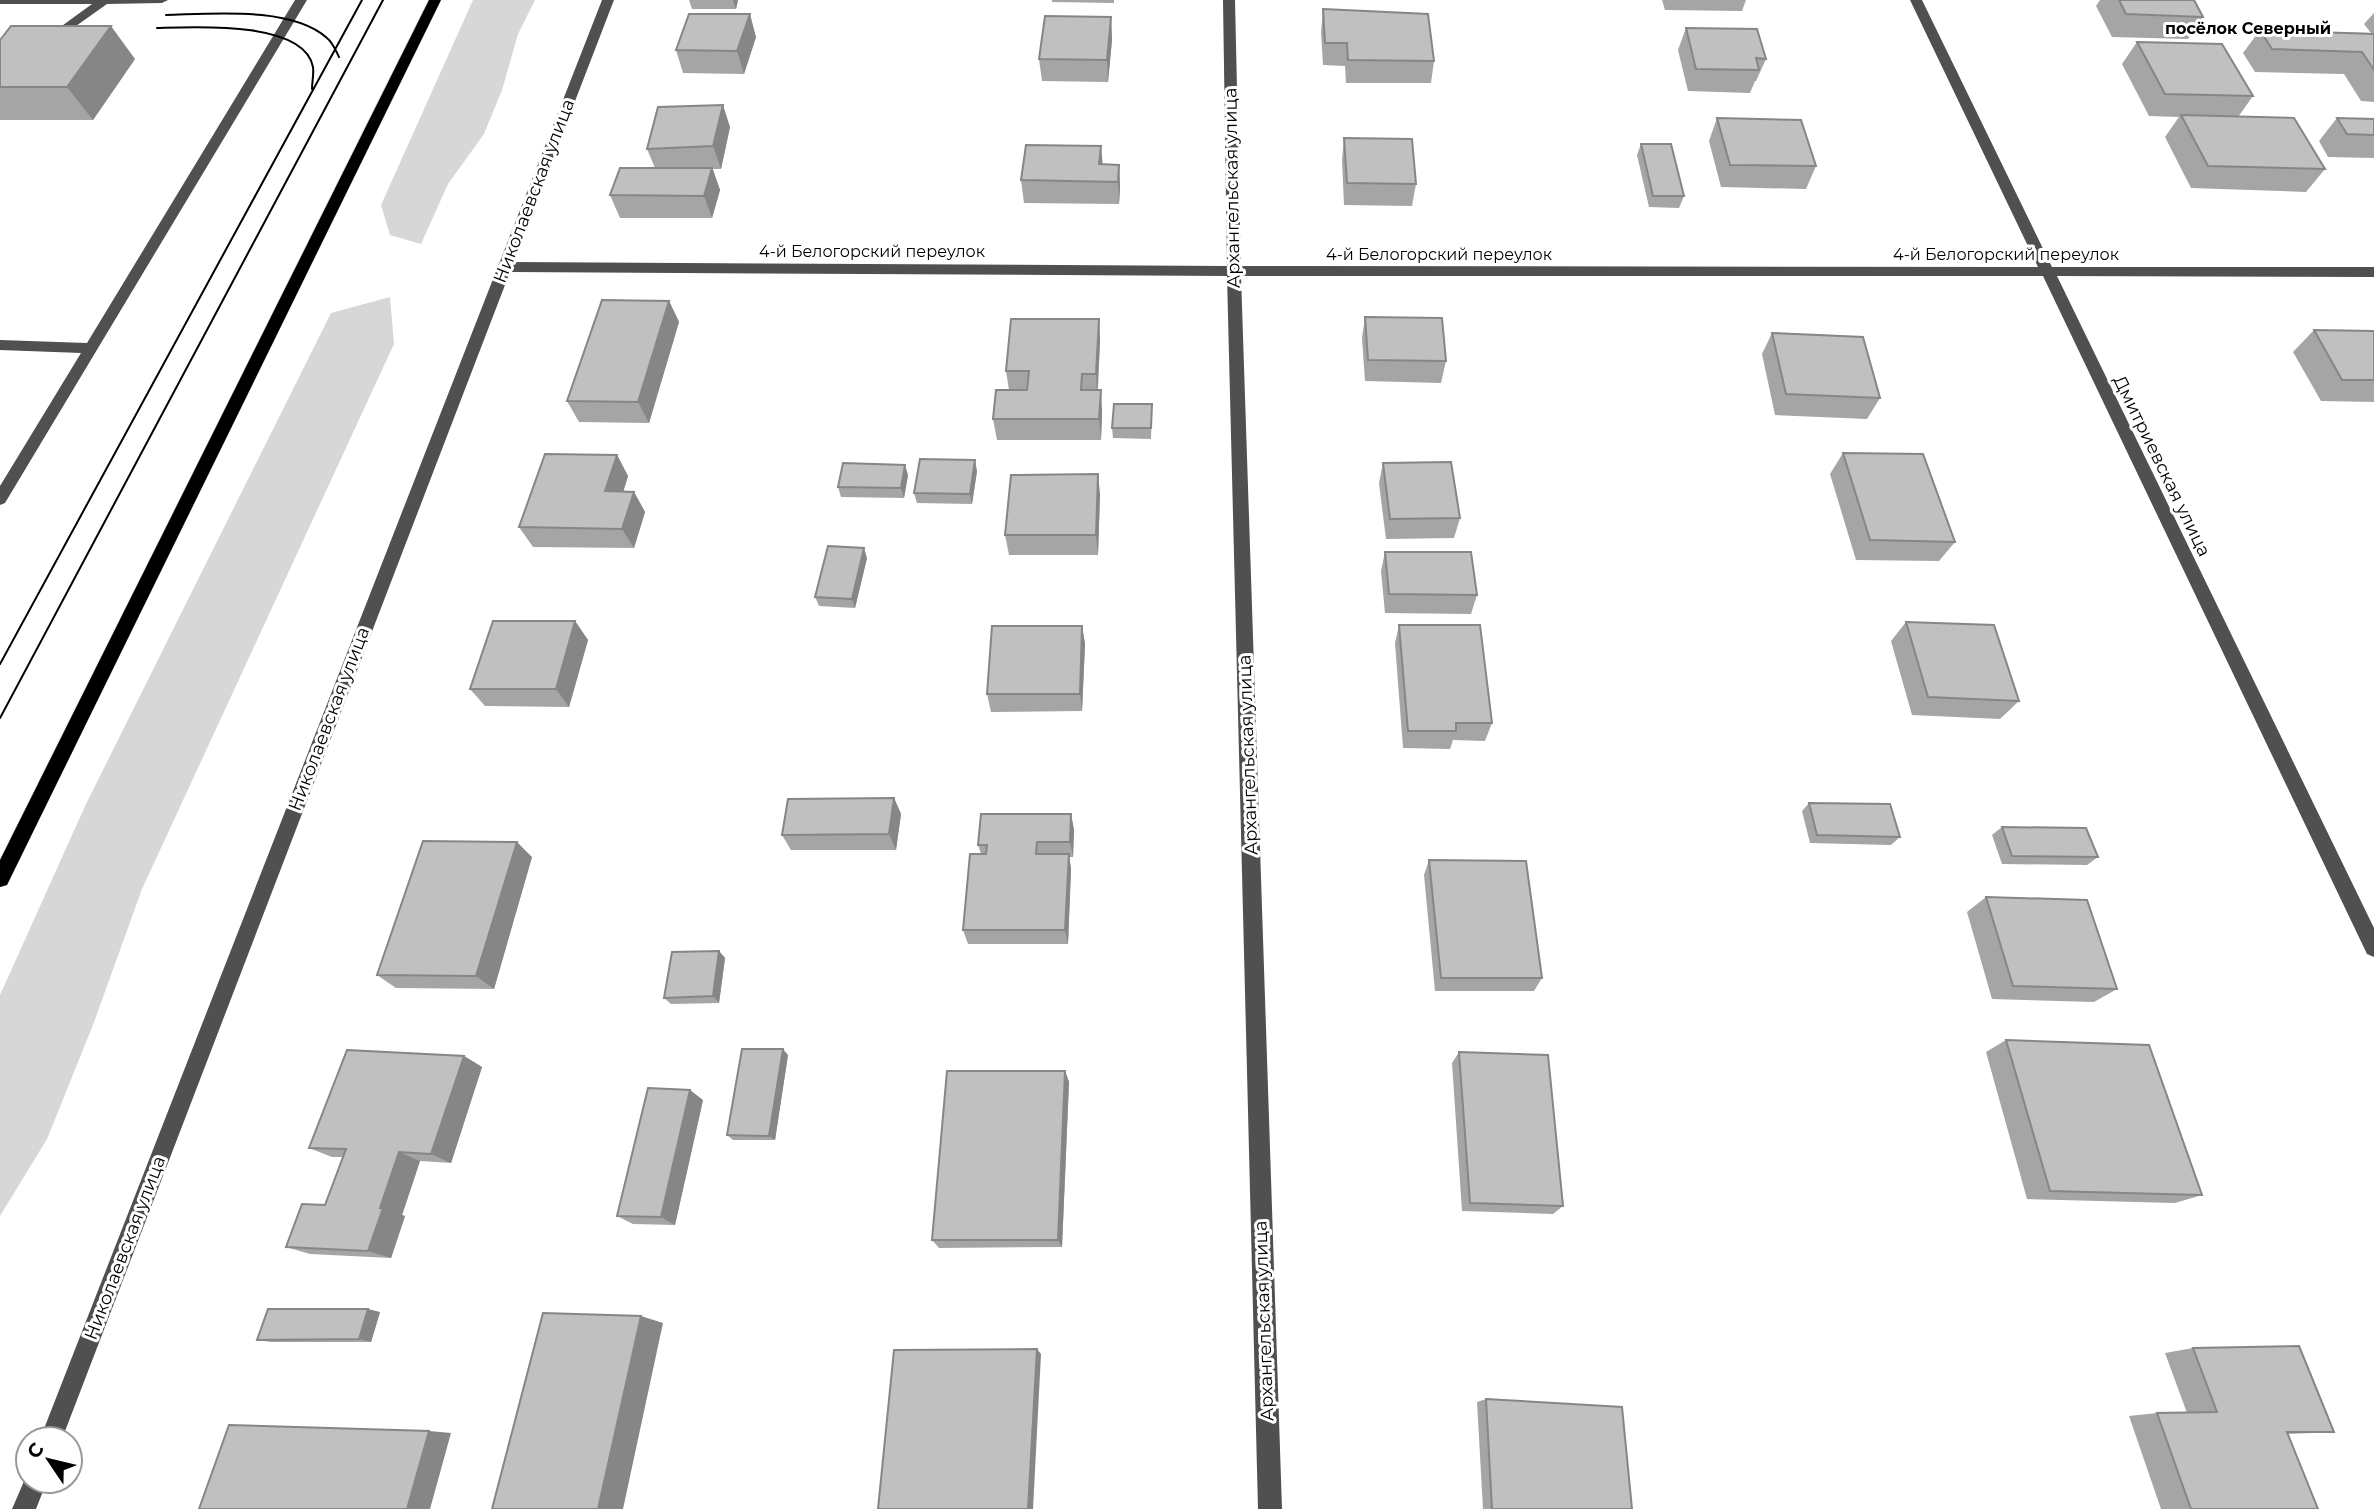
<svg xmlns="http://www.w3.org/2000/svg" width="2374" height="1509" font-family="Montserrat,sans-serif">
	<rect width="100%" height="100%" fill="#fff"/>
	<path fill="#d7d7d7" d="M473 0H535L518 34 502 90 484 134 448 184 421 244 390 235 381 205Z
		M390 297 394 344 142 889 93 1025 47 1139 0 1216V995L86 804 331 313Z"/>
	<g fill="none" stroke-linecap="round" stroke-linejoin="round">
		<defs>
			<path id="major" d="M429 0H441L7 885 0 887V860Z"/>
		</defs>
		<use href="#major" stroke="#dbdbdb" stroke-width="1"/>
		<path fill="#505050" fill-rule="evenodd" d="M0 0H168L162 3 107 4 52 43 46 39 48 36 92 4H0Z
			M295 0H307L5 503 0 505V486L81 353 0 350V340L87 343Z
			M602 0H614L513 262 1227 266 1223 0H1235L1241 266 2038 267 1910 0H1922L2052 267H2374V277L2057 276 2374 928V957L2367 954 2043 276H1241L1282 1509H1258L1227 276 510 272 62 1439H40Z
			M28 1472V1481H47L36 1509H12Z"/>
		<use href="#major" fill="#000" fill-rule="evenodd"/>
		<path stroke="#000" stroke-width="2" d="M166 15C212 14 291 6 327 38 333 43 336 51 339 57
			M157 28C192 27 304 20 313 67 314 74 312 82 312 89
			M0 664 362 0
			M0 718 383 0"/>
	</g>
	<path fill="#a5a5a5" d="M689 0H738L736 9H692Z
		M1052 0H1114V3L1052 2Z
		M1662 0H1746L1742 11 1665 10Z
		M2100 0H2194L2203 17 2188 39 2112 37 2096 6Z
		M1323 9 1434 61 1431 83H1346L1345 66 1323 65 1321 32Z
		M2374 13V102L2361 101 2344 74 2255 72 2243 53 2260 30 2371 33 2364 24Z
		M1111 17 1112 40 1108 82 1042 81 1039 59Z
		M1686 28 1766 59 1756 81H1755L1750 93 1688 91 1678 50Z
		M756 37 744 74 683 73 676 50Z
		M0 40 135 59 93 120H0Z
		M2137 42 2253 96 2238 117 2325 169 2306 192 2191 188 2165 137 2179 117 2149 116 2122 64Z
		M1717 118 1816 166 1806 189 1721 187 1709 141Z
		M2337 118 2374 119V158L2328 157 2319 141Z
		M730 127 721 169H713L720 190 712 218H620L610 195 655 168 647 149Z
		M1344 138 1416 184 1412 206 1344 205 1342 160Z
		M1641 144 1684 196 1679 208 1649 207 1637 155Z
		M1101 146 1102 165H1119L1120 187 1119 204 1024 203 1021 180Z
		M669 301 679 322 649 423 579 422 567 401Z
		M1365 317 1446 361 1441 383 1365 381 1362 338Z
		M1099 319 1100 341 1098 390 1102 411 1101 440H997L993 419 1009 390 1006 371Z
		M2314 330 2374 331V402L2321 401 2293 352Z
		M1772 333 1880 398 1867 419 1775 415 1762 354Z
		M1152 404 1151 439 1113 438 1112 428Z
		M1843 453 1955 542 1939 561 1856 560 1830 474Z
		M617 455 628 476 623 492H634L645 512 634 548 533 547 519 527Z
		M1383 463 1460 518 1454 538 1386 539 1379 483Z
		M977 471 972 504 917 503 914 493Z
		M908 475 904 498 841 497 838 487Z
		M1100 494 1098 555H1009L1005 535Z
		M1385 552 1477 595 1471 614 1385 613 1381 571Z
		M867 558 855 608 819 606 815 597Z
		M575 621 588 640 569 707 485 706 470 689Z
		M1906 622 2019 701 2000 719 1912 715 1891 641Z
		M1399 625 1492 723 1485 741 1453 740 1450 749 1403 748 1395 643Z
		M1082 626 1085 644 1082 711 991 712 987 694Z
		M894 798 901 814 896 850H791L782 835Z
		M1809 803 1900 837 1891 845 1810 843 1802 811Z
		M1071 814 1074 830 1073 857H1069L1071 869 1068 944H968L963 930 981 854 978 845Z
		M2002 827 2098 857 2087 865 2002 864 1992 835Z
		M532 857 494 989 396 988 377 975Z
		M1429 860 1542 978 1534 991H1435L1424 875Z
		M1986 897 2117 989 2094 1002 1992 999 1967 912Z
		M719 951 725 958 719 1003 671 1004 664 998Z
		M2006 1040 2202 1195 2175 1203 2027 1199 1986 1052Z
		M1459 1052 1563 1206 1553 1214 1462 1211 1452 1063Z
		M788 1055 775 1140H733L727 1135Z
		M464 1056 482 1067 451 1163 420 1161 402 1215 405 1216 391 1258 310 1254 286 1247 325 1205 343 1157H332L309 1148Z
		M1065 1071 1069 1082 1062 1247 939 1248 932 1240Z
		M703 1100 675 1225 633 1224 617 1216Z
		M380 1312 371 1342H271L257 1340Z
		M2193 1348 2334 1432 2288 1434 2318 1509H2161L2129 1416 2157 1413H2187L2165 1353Z
		M1486 1399 1632 1509H1483L1477 1402Z"/>
	<path fill="#868686" d="M733 0H738L736 9Z
		M750 14 756 37 744 74 737 51Z
		M1111 17 1112 40 1108 82 1107 60Z
		M111 26 135 59 93 120 67 87Z
		M723 105 730 127 721 169 713 146Z
		M1101 146 1103 168 1099 164Z
		M1119 165 1120 187 1119 204 1118 182Z
		M712 168 720 190 712 218 704 196Z
		M669 301 679 322 649 423 638 402Z
		M1099 319 1100 341 1097 395 1096 374Z
		M1101 390 1102 411 1101 440 1099 419Z
		M617 455 628 476 617 512 605 491Z
		M975 460 977 471 972 504 970 494Z
		M905 465 908 475 904 498 901 488Z
		M1098 474 1100 494 1098 555 1096 535Z
		M634 492 645 512 634 548 622 529Z
		M864 548 867 558 855 608 852 599Z
		M575 621 588 640 569 707 556 689Z
		M1082 626 1085 644 1082 711 1080 694Z
		M894 798 901 814 896 850 889 834Z
		M1071 814 1074 830 1073 857 1070 842Z
		M517 842 532 857 494 989 476 976Z
		M1069 854 1071 869 1068 944 1065 930Z
		M719 951 725 958 719 1003 713 996Z
		M783 1049 788 1055 775 1140 769 1136Z
		M464 1056 482 1067 451 1163 431 1154Z
		M1065 1071 1069 1082 1062 1247 1058 1240Z
		M690 1090 703 1100 675 1225 661 1217Z
		M399 1152 420 1161 402 1215 405 1216 391 1258 368 1251 380 1208Z
		M368 1309 380 1312 371 1342 359 1339Z
		M641 1316 663 1323 623 1509H598Z
		M1037 1349 1041 1354 1033 1509H1028Z
		M429 1431 451 1433 430 1509H407Z"/>
	<path fill="#c0c0c0" stroke="#868686" stroke-width="2" d="M2119 0H2194L2203 17 2126 14Z
		M1323 9 1428 14 1434 61 1348 60 1347 43H1325Z
		M689 14H750L737 51 676 50Z
		M1045 16 1111 17 1107 60 1039 59Z
		M11 26H111L67 87H0V40Z
		M1686 28 1757 29 1766 59 1756 58 1759 70 1696 69Z
		M2260 30 2374 34V70L2362 52 2272 49Z
		M2137 42 2222 44 2253 96 2165 94Z
		M723 105 713 146 647 149 658 107Z
		M2181 115 2294 118 2325 169 2208 166Z
		M1717 118 1801 120 1816 166 1730 165Z
		M2337 118 2374 119V135L2347 134Z
		M1344 138 1412 139 1416 184 1347 183Z
		M1641 144H1671L1684 196H1653Z
		M1026 145 1101 146 1099 164 1119 165 1118 182 1021 180Z
		M620 168H712L704 196 610 195Z
		M602 300 669 301 638 402 567 401Z
		M1365 317 1442 318 1446 361 1368 360Z
		M1011 319H1099L1096 374H1082L1081 390H1101L1099 419H993L996 390H1027L1029 371H1006Z
		M2314 330 2374 331V380H2342Z
		M1772 333 1863 337 1880 398 1786 394Z
		M1114 404H1152L1151 428H1112Z
		M1843 453 1923 454 1955 542 1870 540Z
		M545 454 617 455 605 491 634 492 622 529 519 527Z
		M920 459 975 460 970 494 914 493Z
		M1451 462 1460 518 1390 519 1383 463Z
		M843 463 905 465 901 488 838 487Z
		M1098 474 1096 535H1005L1011 475Z
		M828 546 864 548 852 599 815 597Z
		M1385 552H1471L1477 595 1389 594Z
		M493 621H575L556 689H470Z
		M1906 622 1994 625 2019 701 1928 697Z
		M1399 625H1480L1492 723H1456V731H1408Z
		M992 626H1082L1080 694H987Z
		M894 798 889 834 782 835 788 799Z
		M1809 803 1890 804 1900 837 1817 835Z
		M981 814H1071L1070 842H1037L1036 854H1069L1065 930H963L970 854H986L987 845H978Z
		M2002 827 2086 828 2098 857 2012 856Z
		M423 841 517 842 476 976 377 975Z
		M1429 860 1526 861 1542 978H1441Z
		M1986 897 2087 900 2117 989 2013 986Z
		M719 951 713 996 664 998 672 952Z
		M2006 1040 2149 1045 2202 1195 2050 1191Z
		M742 1049H783L769 1136 727 1135Z
		M347 1050 464 1056 431 1154 399 1152 380 1208H383L368 1251 286 1247 302 1204 325 1205 346 1149 309 1148Z
		M1459 1052 1548 1055 1563 1206 1470 1203Z
		M947 1071H1065L1058 1240H932Z
		M648 1088 690 1090 661 1217 617 1216Z
		M268 1309H368L359 1339 257 1340Z
		M543 1313 641 1316 598 1509H492Z
		M2299 1346 2334 1432H2287L2318 1509H2191L2157 1413 2217 1412 2193 1348Z
		M1037 1349 1028 1509H878L894 1350Z
		M1486 1399 1622 1407 1632 1509H1492Z
		M229 1425 429 1431 407 1509H199Z"/>
	<g text-anchor="middle" stroke-width="6" stroke-linejoin="round" paint-order="stroke">
		<g font-size="16" font-weight="bold" fill="#000" stroke="#fff">
			<text x="2248" y="34">посёлок Северный</text>
		</g>
		<g font-size="16" fill="#000" stroke="#fff">
			<text x="872" y="257">4-й Белогорский переулок</text>
			<text x="1439" y="260">4-й Белогорский переулок</text>
			<text x="2006" y="260">4-й Белогорский переулок</text>
		</g>
		<g font-size="18" fill="#000" stroke="#fff">
			<text transform="translate(1232 188) rotate(-91)" y="6">Архангельская улица</text>
			<text transform="translate(534 191) rotate(-69)" y="6">Николаевская улица</text>
			<text transform="translate(2162 466) rotate(64)" y="6">Дмитриевская улица</text>
			<text transform="translate(329 719) rotate(-69)" y="6">Николаевская улица</text>
			<text transform="translate(1248 755) rotate(-92)" y="6">Архангельская улица</text>
			<text transform="translate(125 1248) rotate(-69)" y="6">Николаевская улица</text>
			<text transform="translate(1264 1321) rotate(-92)" y="6">Архангельская улица</text>
		</g>
	</g>
	<g transform="translate(49 1460) rotate(305)"><circle r="33" fill="#ffffff" stroke="#999999" stroke-width="2"/>
	<path d="M0-5L12 26L0 18L-12 26Z" fill="#000000"/>
	<text y="-10" font-size="19" font-weight="bold" text-anchor="middle" fill="#000000">С</text>
	</g>
</svg>
